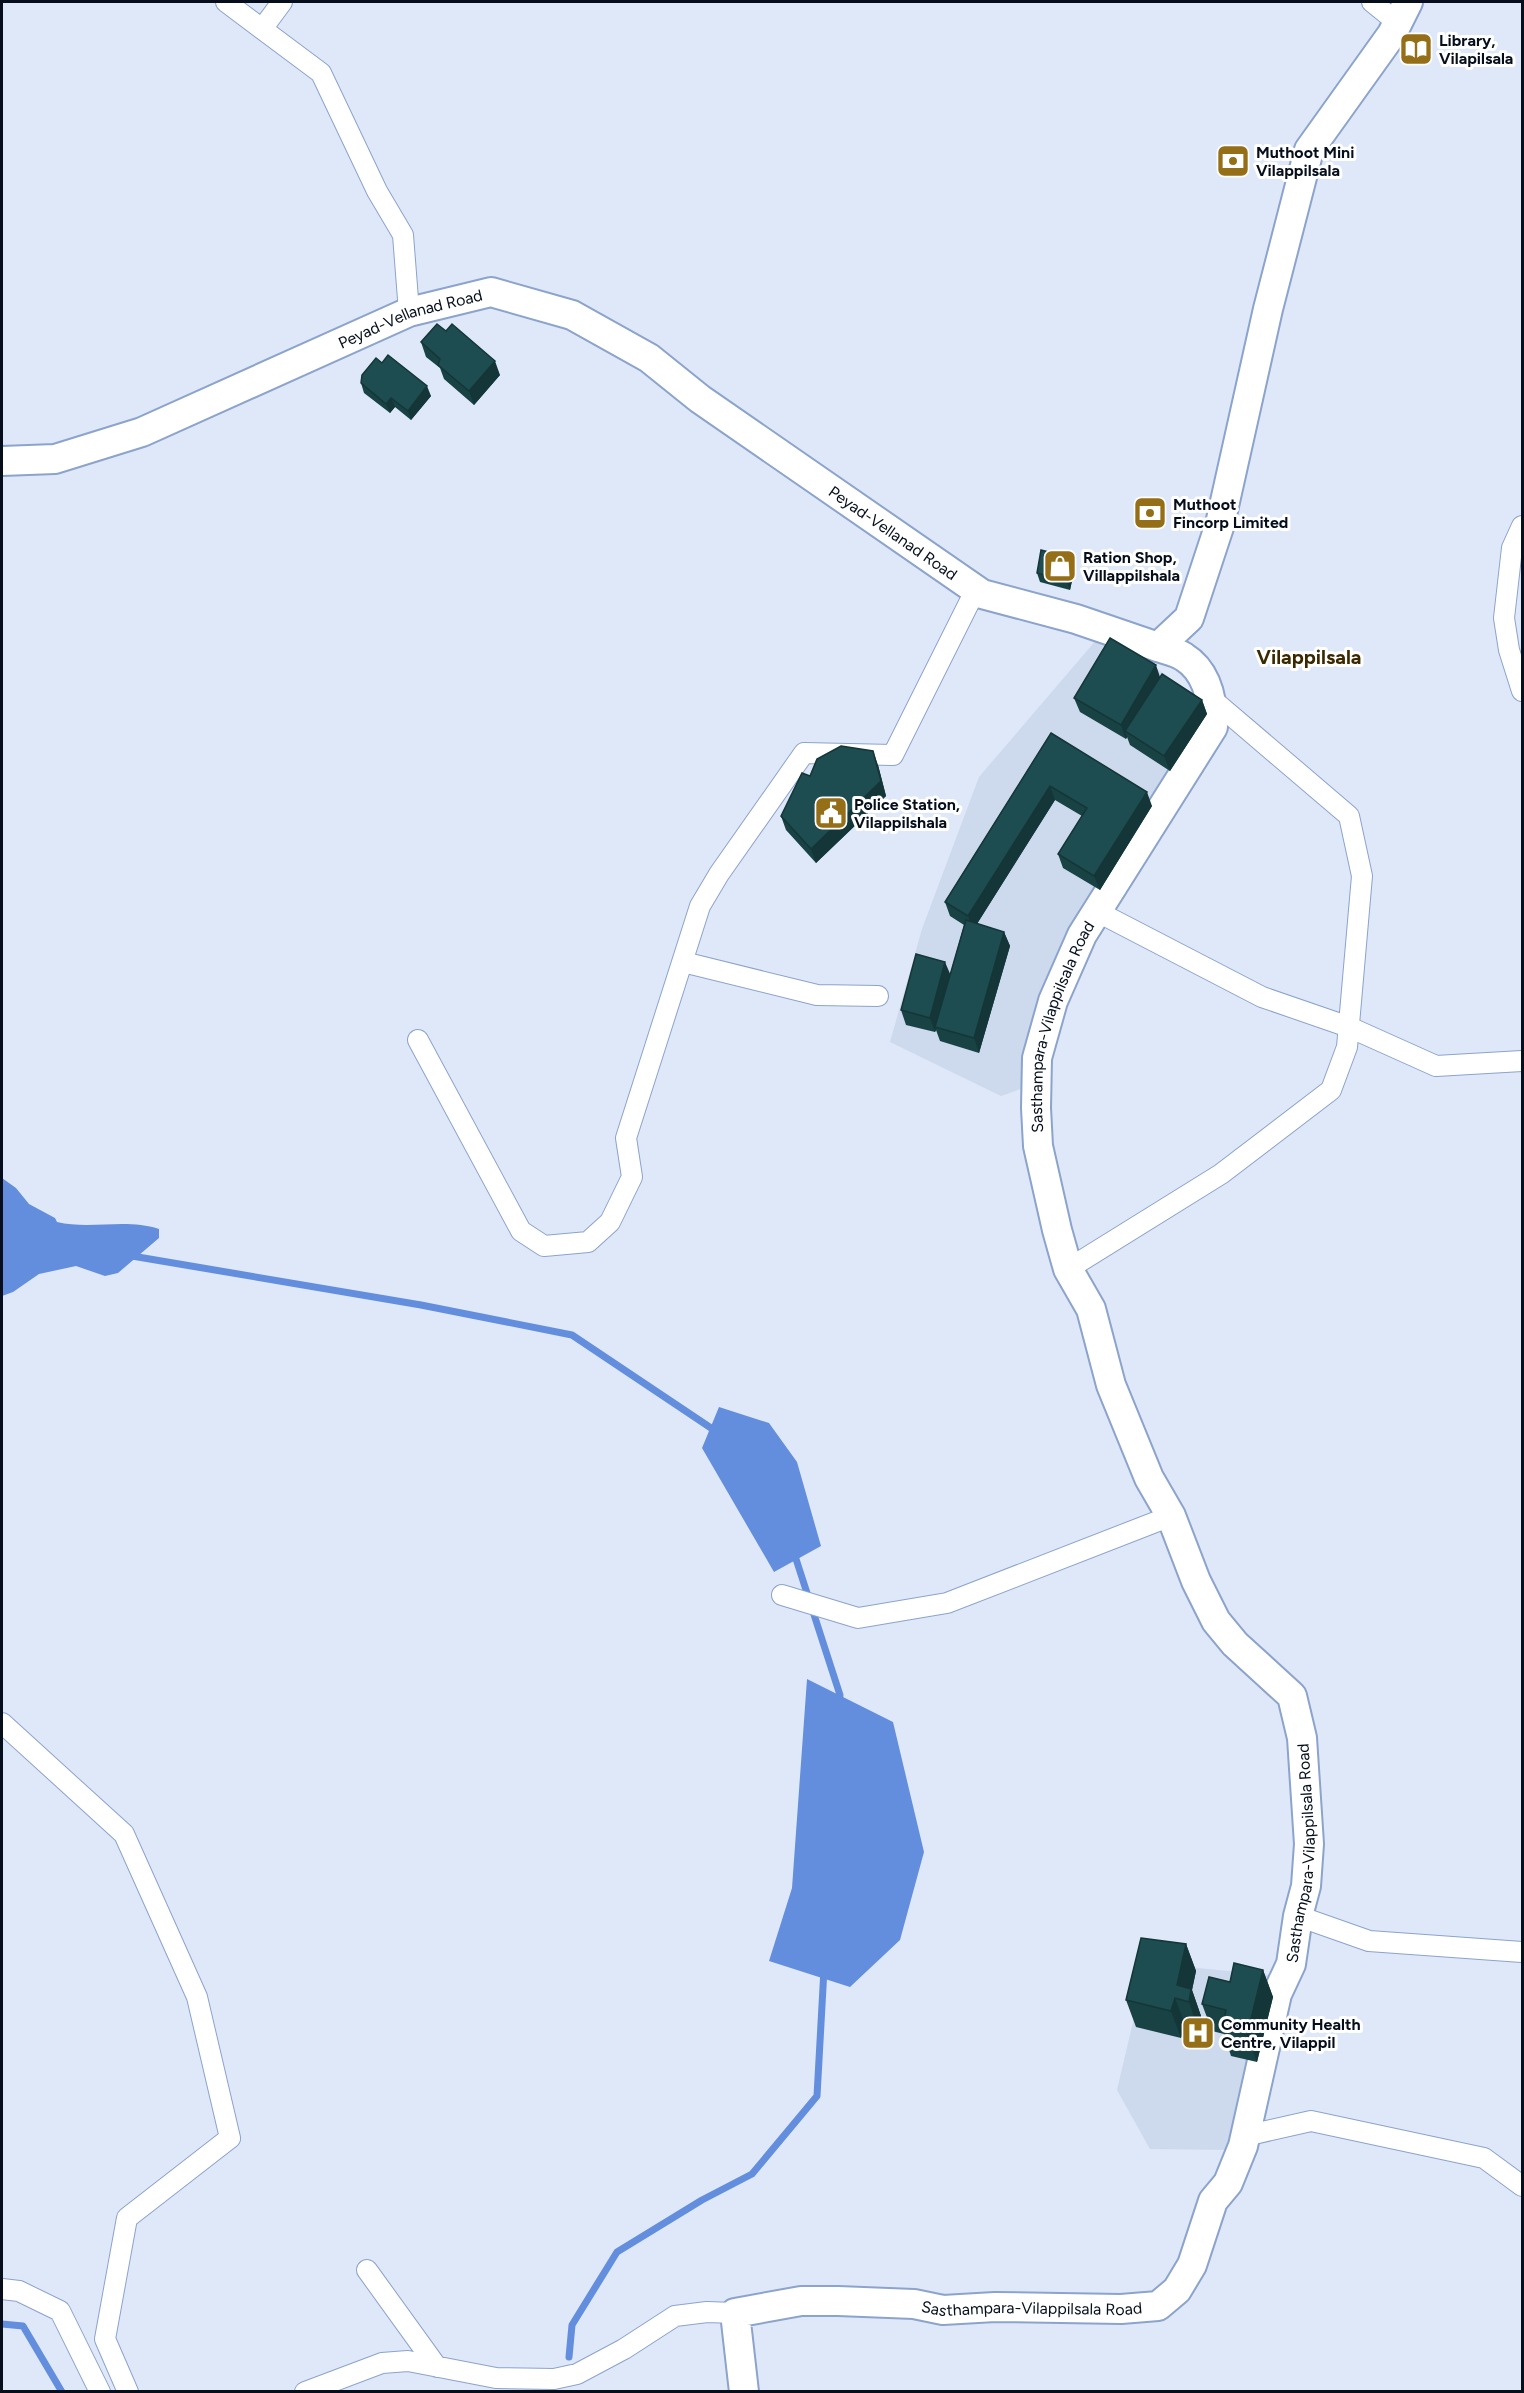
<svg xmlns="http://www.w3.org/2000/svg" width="1524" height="2393" font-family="Figtree,sans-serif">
	<rect width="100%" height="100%" fill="#dee8f9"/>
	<path fill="#cdd9ec" d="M1103 632 1207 703V723L1095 900 1026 1087 1001 1096 890 1042 922 929 979 777Z
		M1147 1963 1279 1976 1237 2150 1150 2149 1117 2090Z"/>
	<path fill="#638edd" d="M2 1178 16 1188 29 1204 55 1218 57 1222C90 1230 126 1218 159 1229V1238L118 1273 105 1276 76 1266 39 1274 13 1292 2 1296Z
		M719 1407 769 1423 797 1462 821 1546 774 1572 702 1448Z
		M807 1679 893 1722 924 1852 900 1940 850 1987 769 1961 792 1888Z"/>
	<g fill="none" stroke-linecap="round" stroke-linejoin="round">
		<path stroke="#638edd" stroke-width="7" d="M132 1256 421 1305 572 1335 711 1428 715 1435
			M792 1552 796 1559 840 1695 839 1703
			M2 2324 23 2326 62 2392
			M569 2357 572 2325 617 2252 702 2200 752 2174 817 2096 824 1969"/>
		<defs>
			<path id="street" d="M226 2 321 73 377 191 403 235 409 312
				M1372 2 1398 23
				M262 29 282 2
				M1522 526 1512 548 1504 618 1509 650 1522 691
				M1096 911 1262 997 1349 1027 1436 1066 1522 1061
				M683 962 817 995 878 996
				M418 1040 521 1231 544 1246 588 1242 610 1222 632 1177 626 1138 700 906 719 874 804 753 893 755 976 589
				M1068 1269 1221 1174 1331 1090 1347 1047 1362 876 1349 816 1213 700
				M782 1595 858 1618 947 1603 1171 1516
				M2 1723 124 1834 197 1997 230 2138 127 2218 105 2339 128 2392
				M1298 1916 1369 1941 1522 1952
				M1245 2136 1311 2121 1484 2158 1522 2186
				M367 2270 437 2367
				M2 2289 19 2291 60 2311 100 2392
				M305 2392 382 2363 408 2361 496 2378 554 2379 577 2374 624 2349 675 2316 707 2312 735 2313"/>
			<g id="secondary">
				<path id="s1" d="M2 461 55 459 142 432 409 312 491 292 572 315 649 358 700 399 982 594 1076 619 1158 647 1189 618 1220 524 1268 309 1309 150 1392 34 1408 2"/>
				<path id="s2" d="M744 2392 735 2313 801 2301H838L914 2304 943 2310 995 2307 1121 2309 1158 2306 1177 2290 1192 2265 1213 2201 1228 2183 1243 2146 1277 1994 1291 1964 1298 1916 1306 1886 1309 1844 1302 1738 1292 1696 1235 1644 1216 1621 1196 1581 1171 1516 1149 1478 1111 1385 1091 1309 1068 1269 1057 1230 1038 1146 1036 1108 1037 1058 1053 1001 1082 935 1213 727C1213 702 1208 672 1184 657 1177 652 1166 650 1158 647"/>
			</g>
		</defs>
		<use href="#street" stroke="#8ca3cc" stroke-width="22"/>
		<use href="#secondary" stroke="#8ca3cc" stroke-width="32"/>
		<use href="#street" stroke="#fff" stroke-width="20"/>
		<use href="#secondary" stroke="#fff" stroke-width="28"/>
	</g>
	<path fill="#194245" d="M421 342 500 375 474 405 444 379 440 368 426 357Z
		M382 363 431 396 411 420 395 407 390 413 364 393 361 383Z
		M1075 567 1070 590 1040 582 1037 573Z
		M1160 677 1202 700 1207 714 1170 771 1130 745 1127 737 1126 739 1080 712 1074 698Z
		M1051 733 1152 806 1100 890 1063 868 1058 854 1082 816 1055 800 977 924 1004 932 1010 946 979 1053 940 1041 936 1030 935 1032 906 1025 901 1010 950 975 964 925 950 916 945 902Z
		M878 765 886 796 816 863 786 830 781 816 810 776Z
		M1186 1944 1196 1971 1192 1990 1201 2016 1198 2029 1185 2025 1181 2038 1136 2027 1126 2000Z
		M1263 1970 1273 1997 1257 2062 1231 2056 1224 2034 1212 2031 1202 2004 1230 1982Z"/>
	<path fill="#143638" d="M495 361 500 375 474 405 469 391Z
		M427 386 431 396 411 420 408 411Z
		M391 398 395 407 390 413 386 404Z
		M1072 558 1075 567 1070 590 1067 581Z
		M1156 665 1161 680 1125 731 1127 737 1126 739 1121 725Z
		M1202 700 1207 714 1170 771 1164 756Z
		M873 751 878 765 886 796 816 863 811 849Z
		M1050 786 1055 800 973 930 968 916Z
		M1147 792 1152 806 1100 890 1094 876Z
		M1004 932 1010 946 979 1053 974 1038Z
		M945 962 951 976 935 1027 936 1030 935 1032 930 1018Z
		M1186 1944 1196 1971 1192 1990 1201 2016 1198 2029 1189 2002 1177 1985Z
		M1263 1970 1273 1997 1257 2062 1247 2035Z
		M1175 1998 1185 2025 1181 2038 1171 2011Z"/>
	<path fill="#1d4d50" stroke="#143638" stroke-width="1.5" d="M437 324 446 331 452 324 495 361 469 391 438 365 440 359 421 342Z
		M388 355 427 386 408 411 391 398 386 404 361 383 362 375 376 358 382 363Z
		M1041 550 1072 558 1067 581 1037 573Z
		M1110 638 1156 665 1121 725 1074 698Z
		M1162 674 1202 700 1164 756 1125 731Z
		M1051 733 1147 792 1094 876 1058 854 1087 808 1050 786 968 916 945 902Z
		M841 746 873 751 881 781 811 849 781 816 802 773 810 776 817 759Z
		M966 920 1004 932 974 1038 935 1027Z
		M916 954 945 962 930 1018 901 1010Z
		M1141 1938 1186 1944 1177 1985 1191 1989 1189 2002 1175 1998 1171 2011 1126 2000Z
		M1234 1963 1263 1970 1247 2035 1222 2028 1226 2010 1202 2004 1209 1977 1230 1982Z"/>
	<defs>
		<symbol id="library-square" viewBox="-11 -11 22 22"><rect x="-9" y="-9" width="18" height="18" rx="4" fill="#956e18" stroke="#fff"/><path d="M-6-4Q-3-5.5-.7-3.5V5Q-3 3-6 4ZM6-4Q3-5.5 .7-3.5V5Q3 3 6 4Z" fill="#fff"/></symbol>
		<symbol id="bank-square" viewBox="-11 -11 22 22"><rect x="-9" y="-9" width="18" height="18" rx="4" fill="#956e18" stroke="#fff"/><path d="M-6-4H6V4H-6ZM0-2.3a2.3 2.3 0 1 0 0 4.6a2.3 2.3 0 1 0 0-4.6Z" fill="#fff"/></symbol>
		<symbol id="shop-square" viewBox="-11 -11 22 22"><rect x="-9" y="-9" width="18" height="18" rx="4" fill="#956e18" stroke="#fff"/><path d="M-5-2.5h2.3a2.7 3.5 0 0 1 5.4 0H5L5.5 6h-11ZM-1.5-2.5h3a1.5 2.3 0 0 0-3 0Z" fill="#fff"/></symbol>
		<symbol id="civic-square" viewBox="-11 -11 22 22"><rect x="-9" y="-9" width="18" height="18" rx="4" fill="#956e18" stroke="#fff"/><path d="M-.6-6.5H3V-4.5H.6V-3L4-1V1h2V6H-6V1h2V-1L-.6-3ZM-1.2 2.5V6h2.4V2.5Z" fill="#fff"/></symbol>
		<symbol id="hospital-square" viewBox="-11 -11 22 22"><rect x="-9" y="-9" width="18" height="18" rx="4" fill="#956e18" stroke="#fff"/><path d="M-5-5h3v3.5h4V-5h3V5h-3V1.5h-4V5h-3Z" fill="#fff"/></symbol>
	</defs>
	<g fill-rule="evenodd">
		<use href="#library-square" x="1397" y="30" width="38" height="38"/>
		<use href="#bank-square" x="1214" y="142" width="38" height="38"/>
		<use href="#bank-square" x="1131" y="494" width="38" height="38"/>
		<use href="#shop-square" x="1041" y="547" width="38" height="38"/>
		<use href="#civic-square" x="812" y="794" width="38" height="38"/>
		<use href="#hospital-square" x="1179" y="2014" width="38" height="38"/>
	</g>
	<g text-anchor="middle" stroke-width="6" stroke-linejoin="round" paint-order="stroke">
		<g font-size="16" font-weight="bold" fill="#060e1c" stroke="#fff" text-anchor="start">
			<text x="1439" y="46">Library,<tspan x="1439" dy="18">Vilapilsala</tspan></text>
			<text x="1256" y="158">Muthoot Mini<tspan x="1256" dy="18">Vilappilsala</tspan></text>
			<text x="1173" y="510">Muthoot<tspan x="1173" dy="18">Fincorp Limited</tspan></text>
			<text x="1083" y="563">Ration Shop,<tspan x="1083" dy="18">Villappilshala</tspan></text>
			<text x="854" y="810">Police Station,<tspan x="854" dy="18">Vilappilshala</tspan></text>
			<text x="1221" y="2030">Community Health<tspan x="1221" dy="18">Centre, Vilappil</tspan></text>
		</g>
		<g font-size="16" fill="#060e1c" stroke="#fff">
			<text dy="6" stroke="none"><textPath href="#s1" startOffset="436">Peyad-Vellanad Road</textPath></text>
			<text dy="6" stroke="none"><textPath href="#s1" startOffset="994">Peyad-Vellanad Road</textPath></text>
			<text dy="6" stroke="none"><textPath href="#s2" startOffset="1890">Sasthampara-Vilappilsala Road</textPath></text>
			<text dy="6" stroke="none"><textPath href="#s2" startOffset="990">Sasthampara-Vilappilsala Road</textPath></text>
			<text dy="6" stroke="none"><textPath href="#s2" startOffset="378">Sasthampara-Vilappilsala Road</textPath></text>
		</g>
		<g font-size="20" font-weight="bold" fill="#3a2800" stroke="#fff">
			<text x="1309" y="664">Vilappilsala</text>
		</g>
	</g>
	<rect width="1524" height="2393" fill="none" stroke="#060e1c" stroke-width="6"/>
</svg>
